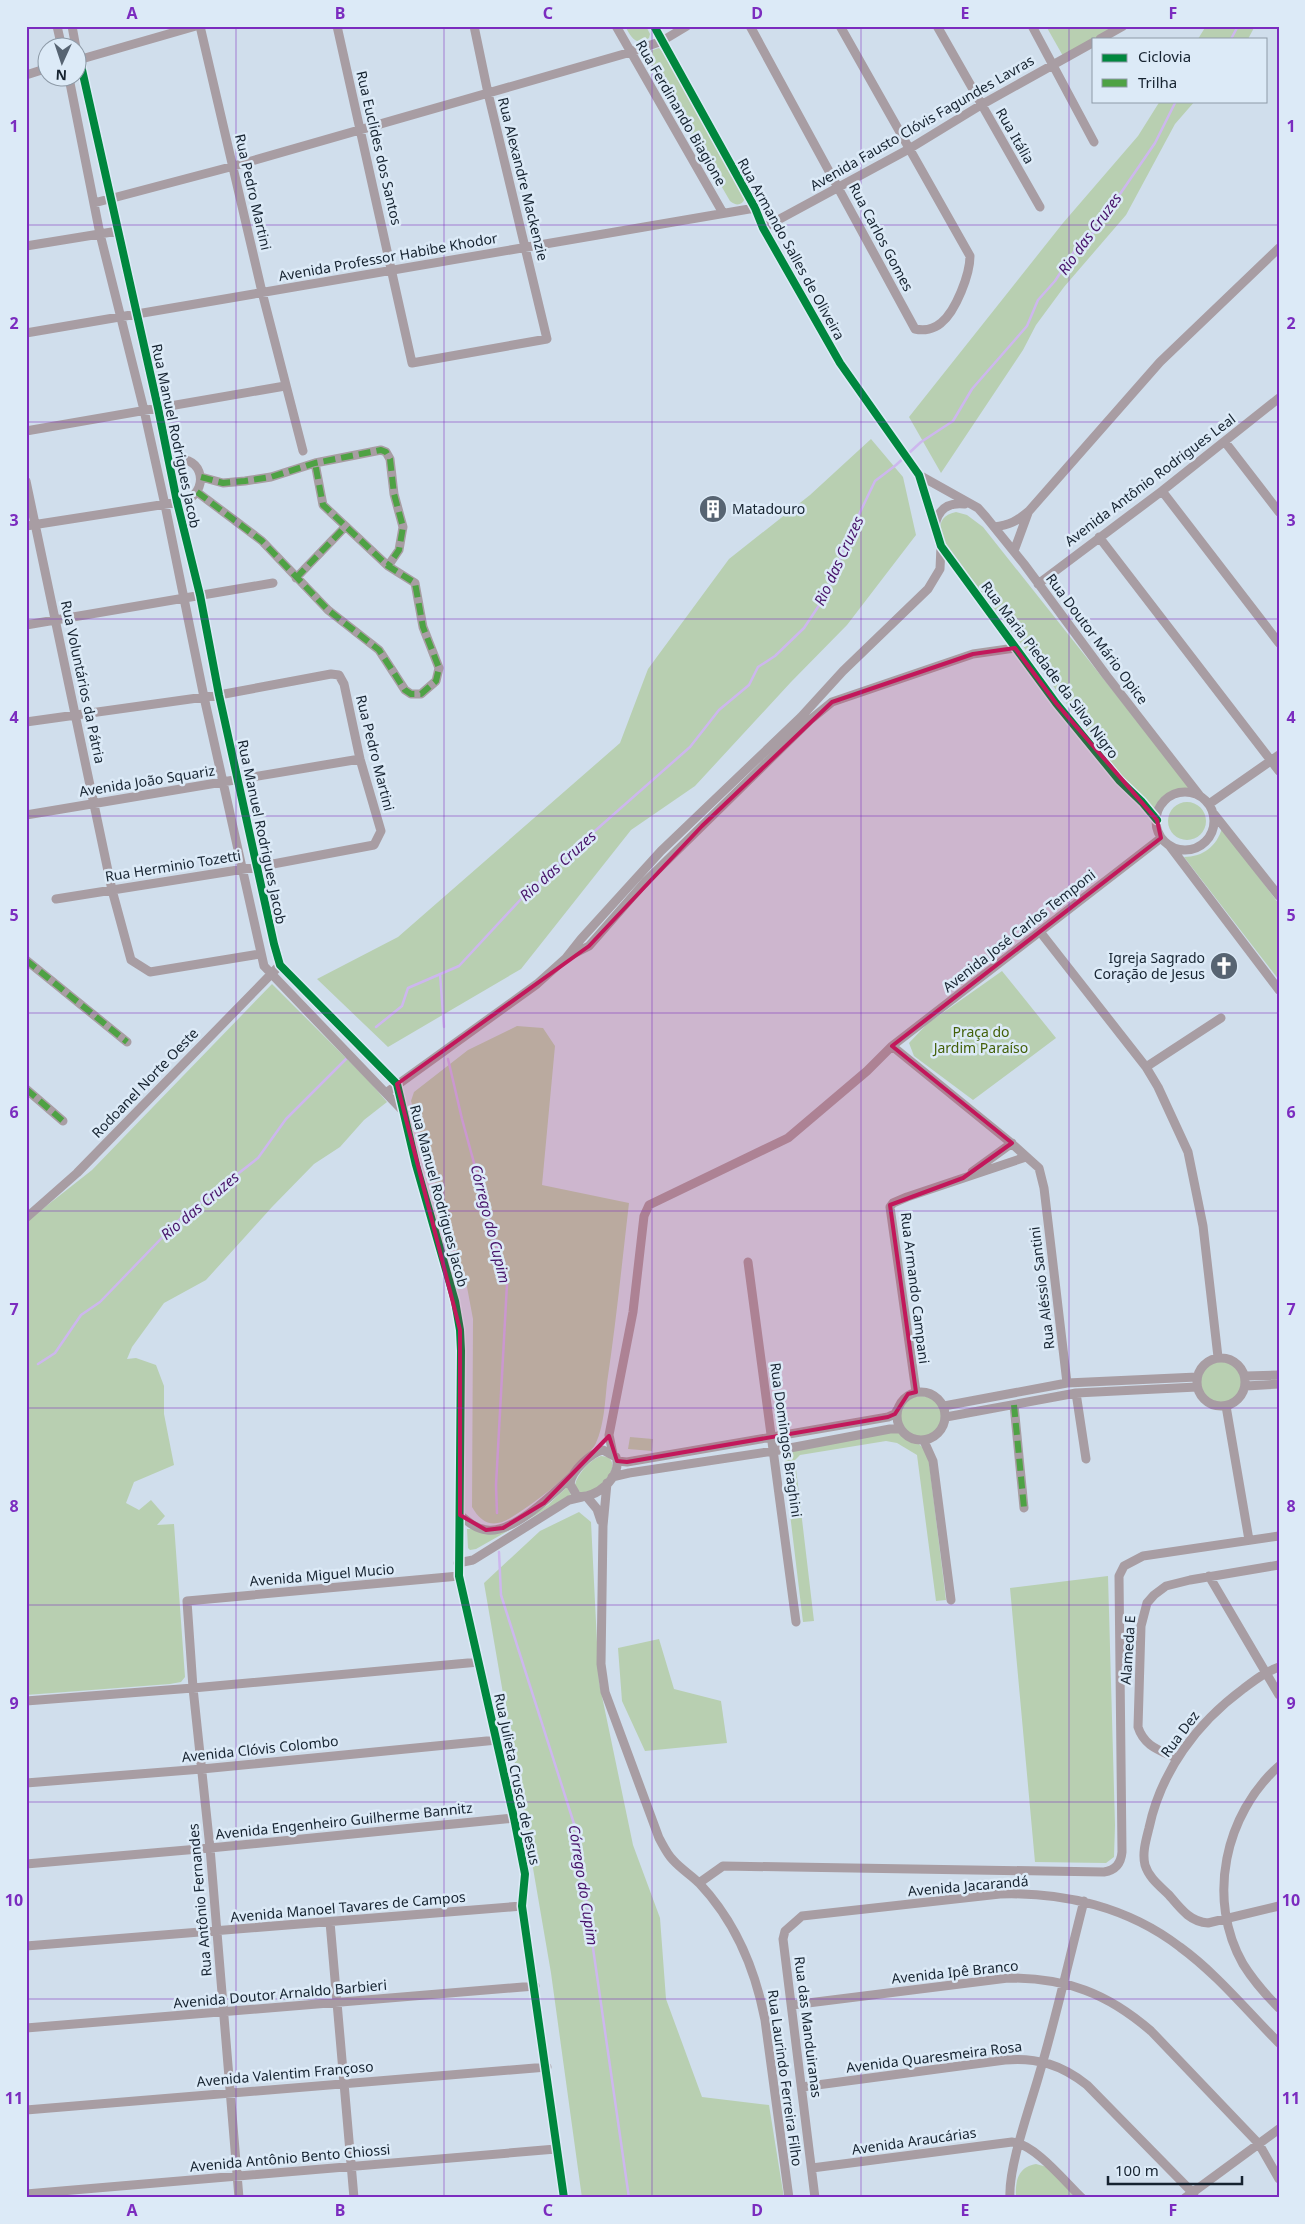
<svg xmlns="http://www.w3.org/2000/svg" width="1305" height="2224" font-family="'Noto Sans',sans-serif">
	<rect width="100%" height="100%" fill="#d0deec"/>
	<path fill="#b8cfb1" d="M625 26H646L650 34 649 38C636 47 631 37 625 26Z
		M1046 26H1117L1063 56Z
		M1206 26H1255L1248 39H1198Z
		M659 48 662 51 745 194V198C742 206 736 206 730 201L648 60 650 51Z
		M1160 101H1195L1175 124 1126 215 1064 287 1036 325 1023 350 941 473 909 417 1063 223 1138 136Z
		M871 439 903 477 916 535 847 625 791 682 695 786 631 830 521 969 388 1047 317 979 398 937 620 743 648 669 729 559 810 495Z
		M956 512 967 515 983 527 1190 788C1171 787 1156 797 1152 816L940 537C939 524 941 515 956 512Z
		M1168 821a19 19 0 1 1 38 0a19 19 0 1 1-38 0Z
		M1222 828 1279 904V980L1184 857C1203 857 1217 846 1222 828Z
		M1002 971 1056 1038 973 1100 914 1056 909 1043 927 1024Z
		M272 984 369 1081 387 1102 364 1120 340 1147 314 1164 272 1207 206 1280 164 1303 132 1347 127 1359 136 1358 156 1365 164 1386V1414L174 1465 134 1482 126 1503 139 1510 151 1500 165 1516 157 1525 174 1524 185 1677 181 1682 170 1684 26 1695V1222L92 1170Z
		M517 1026 543 1028 555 1046 542 1185 629 1203C622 1263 616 1323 607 1383 605 1402 604 1425 596 1443 594 1448 588 1453 584 1457 563 1481 539 1500 512 1517 495 1528 482 1525 472 1507L473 1319 467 1287 411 1101 414 1092 468 1050Z
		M1200 1382a21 21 0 1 1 42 0a21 21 0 1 1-42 0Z
		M900 1417a21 21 0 1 1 42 0a21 21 0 1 1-42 0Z
		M893 1432C905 1433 922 1444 928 1454L946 1600 936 1601 917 1455 897 1443 886 1441 800 1455 795 1460 814 1621 803 1622 784 1464 786 1457 792 1450Z
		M630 1437 653 1439 652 1451 628 1449Z
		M601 1456 608 1457C620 1466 605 1484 594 1490 590 1491 585 1492 581 1493L575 1487C575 1476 591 1459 601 1456Z
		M567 1487 571 1495 476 1549 470 1550 468 1548 467 1529H474L488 1534 501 1532 548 1505Z
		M579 1512 591 1522 599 1682 633 1845 660 1918 666 1999 702 2097 769 2105 784 2198H582L551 1973 484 1583 540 1531Z
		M1108 1576 1115 1825 1114 1857 1106 1863 1035 1862 1010 1588Z
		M659 1639 674 1689 721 1701 727 1743 645 1751 622 1701 618 1648Z
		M1036 2164 1047 2167 1078 2198H1016C1015 2181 1018 2167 1036 2164Z"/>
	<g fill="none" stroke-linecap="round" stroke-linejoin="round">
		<path stroke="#cdb7ee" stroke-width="2.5" d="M1231 39 1238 26
			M440 974 444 1027
			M376 1027 402 1006 408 988 459 966 522 898 571 852 690 747 719 710 749 685 758 667 775 656 804 628 824 598 852 529 875 481 896 465 921 442 953 421 972 389 1027 326 1038 300 1055 281 1077 247 1094 232 1155 143 1176 101
			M448 1059 462 1119 507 1284 496 1485 497 1513
			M38 1364 55 1353 81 1315 100 1302 180 1219 258 1158 286 1119 347 1058
			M499 1552 501 1595 576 1830 629 2198"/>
		<path stroke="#a89da3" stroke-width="9" d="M57 26 62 48
			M72 26 76 48
			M200 26 262 292 303 451
			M337 26 412 363 547 339 488 93 474 26
			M616 26 723 213
			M654 26 755 208 763 228 840 363 919 475 941 546 1056 703 1119 780 1142 802 1157 820
			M750 26 915 329C924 331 934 329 941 323 956 311 970 274 970 256L840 26
			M937 26 1040 207
			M1032 26 1094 142
			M1100 39 1123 26
			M78 52 158 408 177 502 200 595 219 695 274 944 280 965 397 1084 416 1165 455 1301 460 1330 461 1351 459 1576 514 1818 525 1874 522 1906 564 2198
			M78 60 196 26
			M26 75 48 68
			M69 78 100 234 144 410 165 505 204 697 264 966 403 1111
			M94 203 234 166 631 52 662 41 687 26
			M763 228 909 149 981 105 1094 42
			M26 246 118 231
			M26 333 755 208
			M26 431 285 386
			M1225 442 1279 512
			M919 475 978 508 986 517 1024 564 1106 675 1200 796
			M201 477 223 483 245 481 271 477 315 463 381 450 386 452 390 459 394 494 403 527 399 550 388 566
			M26 481 112 890 131 960 150 972 260 954
			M1162 491 1279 643
			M197 492 262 541 328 610 379 650 405 690 411 694H421L436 681 439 668 423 627 415 583 388 566 323 505 315 463
			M26 526 186 501C213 486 199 451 170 461
			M935 526C938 509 948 502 965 504
			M994 527C1010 525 1017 521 1029 511L1160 362 1279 248
			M1099 537 1279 771
			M1014 551 1028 513
			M296 578 345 527
			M1038 584 1162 491 1279 398
			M26 625 273 583
			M26 722 219 695 331 674 339 675 344 684 360 759 381 831 374 845 257 867 56 899
			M1156 821a29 29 0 1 1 58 0a29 29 0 1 1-58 0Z
			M1209 804 1279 755
			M1214 814 1279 896
			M26 815 360 759
			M1169 845 1279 990
			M1041 933 1146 1067 1158 1087 1188 1152 1203 1226 1218 1357
			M571 955 589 946 646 881 702 826 810 720 832 702 973 654 1015 648
			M26 960 127 1042
			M892 1046 1010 1142 1039 1168 1044 1188 1067 1383
			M1146 1067 1221 1018
			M26 1089 63 1121
			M386 1093 537 984 566 958 581 939 661 851 801 717 843 671 928 589 940 569 941 546
			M972 1172 1012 1143
			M26 1218 77 1173 280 965
			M748 1262 796 1622
			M1197 1382a24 24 0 1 1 48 0a24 24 0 1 1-48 0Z
			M1246 1376 1279 1375
			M1246 1386 1279 1384
			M897 1416a24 24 0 1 1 48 0a24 24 0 1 1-48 0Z
			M916 1392 890 1207 893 1203 907 1197 1026 1157
			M1076 1393 1086 1459
			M1014 1405 1024 1508
			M944 1406 1067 1383 1197 1377
			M1226 1406 1249 1540
			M946 1417 1076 1393 1197 1387
			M924 1441 933 1461 951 1600
			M603 1450 616 1457C623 1476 596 1500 577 1496L570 1484C571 1471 591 1453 603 1450Z
			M613 1454 609 1435 633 1312 644 1216 649 1205 788 1138 867 1071 892 1046 1161 838
			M617 1461 627 1462 888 1417 895 1414 897 1410
			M612 1477 629 1473 774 1451 890 1429H900
			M607 1483 603 1526 601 1664 605 1692 659 1838C663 1845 667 1854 673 1860 681 1869 691 1875 699 1883 736 1922 755 1968 765 2020L789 2198
			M587 1497 597 1509 601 1521
			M460 1515C468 1522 476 1529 487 1530 513 1534 554 1493 572 1476
			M458 1563 473 1560 569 1500 582 1497
			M1209 1576 1279 1695
			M1279 1667C1265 1672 1255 1680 1243 1689 1197 1723 1161 1771 1149 1828 1146 1840 1142 1853 1145 1865 1149 1878 1160 1886 1169 1895 1180 1908 1190 1922 1208 1923L1279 1906
			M26 1701 193 1688 479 1662
			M1176 1758C1159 1750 1144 1746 1138 1727L1141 1626 1147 1603 1154 1595 1166 1586 1190 1580 1279 1565
			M1279 1766C1225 1814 1206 1899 1243 1964 1253 1980 1265 1994 1279 2008
			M26 1783 202 1769 497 1740
			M26 1864 210 1848 514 1818
			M699 1883 723 1866 1104 1872C1116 1870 1121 1863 1122 1852L1119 1576 1124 1566 1143 1556 1279 1536
			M330 1922 354 2198
			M26 1946 522 1906
			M792 2005 1008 1978C1067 1978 1107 1993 1151 2031L1259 2144 1279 2179
			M26 2028 535 1986
			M802 2087 1005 2060C1037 2057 1062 2065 1087 2085L1192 2192 1195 2198
			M26 2110 547 2067
			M812 2168 1012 2142C1035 2144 1065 2182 1082 2198
			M26 2194 556 2149
			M239 2198 210 1848 193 1688 187 1601 459 1576
			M815 2198 783 1939 785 1931 802 1916 1000 1894C1064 1892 1128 1907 1180 1947 1217 1974 1247 2011 1279 2043
			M1010 2198C1008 2167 1030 2107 1039 2075 1056 2018 1069 1959 1084 1901
			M1185 2198 1279 2129"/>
		<path stroke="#4ea244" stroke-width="6" stroke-dasharray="12 6" stroke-linecap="butt" d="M201 477 223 483 245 481 271 477 315 463 381 450 386 452 390 459 394 494 403 527 399 550 388 566
			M197 492 262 541 328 610 379 650 405 690 411 694H421L436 681 439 668 423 627 415 583 388 566 323 505 315 463
			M296 578 345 527
			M26 960 127 1042
			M26 1089 63 1121
			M1014 1405 1024 1508"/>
		<defs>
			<path id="cycleway" d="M654 26 755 208 763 228 840 363 919 475 941 546 1056 703 1119 780 1142 802 1157 820
				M78 52 158 408 177 502 200 595 219 695 274 944 280 965 397 1084 416 1165 455 1301 460 1330 461 1351 459 1576 514 1818 525 1874 522 1906 564 2198"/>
		</defs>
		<use href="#cycleway" stroke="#dceaf7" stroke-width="11"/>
		<use href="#cycleway" stroke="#00873e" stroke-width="8"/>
	</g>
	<path fill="#c2185b" fill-opacity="0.2" stroke="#c2185b" stroke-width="4" stroke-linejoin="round" d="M1015 648 1056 703 1157 820 1161 838 892 1046 1012 1143 963 1178 890 1205 916 1392 908 1394 895 1414 888 1417 627 1462 617 1461 609 1436 544 1503 503 1528 486 1530 460 1515V1330L397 1084 589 946 702 826 832 702 973 654Z"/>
	<path fill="none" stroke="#7b2cbf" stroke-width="1" stroke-opacity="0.55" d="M236 26V2198M444 26V2198M652 26V2198M861 26V2198M1069 26V2198M26 225H1279M26 422H1279M26 619H1279M26 816H1279M26 1013H1279M26 1211H1279M26 1408H1279M26 1605H1279M26 1802H1279M26 1999H1279"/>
	<defs>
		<symbol id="building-disc" viewBox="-11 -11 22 22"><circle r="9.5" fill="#576472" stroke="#dceaf7"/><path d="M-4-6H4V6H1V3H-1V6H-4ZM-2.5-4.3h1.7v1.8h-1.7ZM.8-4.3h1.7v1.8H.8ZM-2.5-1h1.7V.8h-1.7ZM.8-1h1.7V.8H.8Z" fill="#fff"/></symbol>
		<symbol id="church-disc" viewBox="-11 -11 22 22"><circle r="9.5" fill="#576472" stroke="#dceaf7"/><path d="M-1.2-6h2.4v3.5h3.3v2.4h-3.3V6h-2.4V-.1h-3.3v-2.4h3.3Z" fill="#fff"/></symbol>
	</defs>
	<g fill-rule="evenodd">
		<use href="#building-disc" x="697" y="493" width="32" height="32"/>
		<use href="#church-disc" x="1208" y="950" width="32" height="32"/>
	</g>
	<g text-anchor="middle" stroke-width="5" stroke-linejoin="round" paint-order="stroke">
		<g font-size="14" fill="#162330" stroke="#dceaf7">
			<text transform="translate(681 113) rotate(60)" y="5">Rua Ferdinando Biagione</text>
			<text transform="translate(922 123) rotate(-30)" y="5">Avenida Fausto Clóvis Fagundes Lavras</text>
			<text transform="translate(1015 136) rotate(60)" y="5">Rua Itália</text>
			<text transform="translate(379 148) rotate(77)" y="5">Rua Euclides dos Santos</text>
			<text transform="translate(523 179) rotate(76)" y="5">Rua Alexandre Mackenzie</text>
			<text transform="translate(253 192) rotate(77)" y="5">Rua Pedro Martini</text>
			<text transform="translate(881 237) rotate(62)" y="5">Rua Carlos Gomes</text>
			<text transform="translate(791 249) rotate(61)" y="5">Rua Armando Salles de Oliveira</text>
			<text transform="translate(388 257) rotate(-10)" y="5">Avenida Professor Habibe Khodor</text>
			<text transform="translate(176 436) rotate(78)" y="5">Rua Manuel Rodrigues Jacob</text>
			<text transform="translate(1150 480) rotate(-37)" y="5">Avenida Antônio Rodrigues Leal</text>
			<text transform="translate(1097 639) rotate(53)" y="5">Rua Doutor Mário Opice</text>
			<text transform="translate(1050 670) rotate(53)" y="5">Rua Maria Piedade da Silva Nigro</text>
			<text transform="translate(83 682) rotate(78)" y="5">Rua Voluntários da Pátria</text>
			<text transform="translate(375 753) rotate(76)" y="5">Rua Pedro Martini</text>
			<text transform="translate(147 781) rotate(-9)" y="5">Avenida João Squariz</text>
			<text transform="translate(262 832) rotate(78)" y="5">Rua Manuel Rodrigues Jacob</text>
			<text transform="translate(173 866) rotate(-9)" y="5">Rua Herminio Tozetti</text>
			<text transform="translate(1019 931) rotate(-38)" y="5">Avenida José Carlos Temponi</text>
			<text transform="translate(145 1083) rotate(-46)" y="5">Rodoanel Norte Oeste</text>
			<text transform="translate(439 1196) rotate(75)" y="5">Rua Manuel Rodrigues Jacob</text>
			<text transform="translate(915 1288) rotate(83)" y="5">Rua Armando Campani</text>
			<text transform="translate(1042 1288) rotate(-97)" y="5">Rua Aléssio Santini</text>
			<text transform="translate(786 1440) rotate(82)" y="5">Rua Domingos Braghini</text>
			<text transform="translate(322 1575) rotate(-5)" y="5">Avenida Miguel Mucio</text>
			<text transform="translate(1128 1650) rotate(-86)" y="5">Alameda E</text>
			<text transform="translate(1180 1734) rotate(-53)" y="5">Rua Dez</text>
			<text transform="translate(260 1749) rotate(-6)" y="5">Avenida Clóvis Colombo</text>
			<text transform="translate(517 1779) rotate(78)" y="5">Rua Julieta Crusca de Jesus</text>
			<text transform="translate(344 1821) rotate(-6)" y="5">Avenida Engenheiro Guilherme Bannitz</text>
			<text transform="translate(968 1886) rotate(-5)" y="5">Avenida Jacarandá</text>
			<text transform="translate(200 1900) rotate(-95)" y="5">Rua Antônio Fernandes</text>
			<text transform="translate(348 1907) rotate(-5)" y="5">Avenida Manoel Tavares de Campos</text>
			<text transform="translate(955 1972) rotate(-6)" y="5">Avenida Ipê Branco</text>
			<text transform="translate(280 1994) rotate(-5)" y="5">Avenida Doutor Arnaldo Barbieri</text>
			<text transform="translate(808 2027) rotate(83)" y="5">Rua das Manduiranas</text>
			<text transform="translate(934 2057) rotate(-7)" y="5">Avenida Quaresmeira Rosa</text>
			<text transform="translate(285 2074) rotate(-5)" y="5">Avenida Valentim Françoso</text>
			<text transform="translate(785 2078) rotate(82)" y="5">Rua Laurindo Ferreira Filho</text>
			<text transform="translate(914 2141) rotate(-8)" y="5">Avenida Araucárias</text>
			<text transform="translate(290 2158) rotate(-5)" y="5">Avenida Antônio Bento Chiossi</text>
		</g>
		<g font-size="14" fill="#162330" stroke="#dceaf7" text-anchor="start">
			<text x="732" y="514">Matadouro</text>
			<text x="1205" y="963" text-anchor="end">Igreja Sagrado<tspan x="1205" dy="16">Coração de Jesus</tspan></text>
		</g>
		<g font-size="14" fill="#43600a" stroke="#dceaf7">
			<text x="981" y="1037">Praça do<tspan x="981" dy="16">Jardim Paraíso</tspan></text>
		</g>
		<g font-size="15" font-style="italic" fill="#48146a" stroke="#dceaf7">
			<text transform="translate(1090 234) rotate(-54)" y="5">Rio das Cruzes</text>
			<text transform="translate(839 561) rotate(-65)" y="5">Rio das Cruzes</text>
			<text transform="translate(558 866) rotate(-42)" y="5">Rio das Cruzes</text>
			<text transform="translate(200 1206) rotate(-40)" y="5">Rio das Cruzes</text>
			<text transform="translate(490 1224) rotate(76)" y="5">Córrego do Cupim</text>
			<text transform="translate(583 1885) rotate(81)" y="5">Córrego do Cupim</text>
		</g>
	</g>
	<rect width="1305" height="2224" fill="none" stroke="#dceaf7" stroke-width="55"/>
	<rect x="1092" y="38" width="175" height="65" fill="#dceaf7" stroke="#8d9aa7"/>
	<rect x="1102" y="54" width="25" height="8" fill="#00873e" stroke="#8d9aa7"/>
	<text x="1138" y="62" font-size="15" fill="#162330">Ciclovia</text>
	<rect x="1102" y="79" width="25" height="8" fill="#4ea244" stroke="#8d9aa7"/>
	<text x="1138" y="88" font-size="15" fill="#162330">Trilha</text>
	<g transform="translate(62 62) rotate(183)"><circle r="24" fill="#dceaf7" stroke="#8d9aa7"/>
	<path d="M0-4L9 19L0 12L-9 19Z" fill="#576472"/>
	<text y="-8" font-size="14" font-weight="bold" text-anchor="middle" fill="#162330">N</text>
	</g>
	<path d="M1108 2176v8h134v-8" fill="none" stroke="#162330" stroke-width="2.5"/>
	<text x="1115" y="2176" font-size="15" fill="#162330" stroke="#dceaf7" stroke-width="4" paint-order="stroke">100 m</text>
	<rect x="28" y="28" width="1250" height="2168" fill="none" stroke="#7b2cbf" stroke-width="2"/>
	<g font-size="16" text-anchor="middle" font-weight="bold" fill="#7b2cbf">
		<text x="132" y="19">A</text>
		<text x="340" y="19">B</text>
		<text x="548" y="19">C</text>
		<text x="757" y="19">D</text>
		<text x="965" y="19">E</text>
		<text x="1173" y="19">F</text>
		<text x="14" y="132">1</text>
		<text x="1291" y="132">1</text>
		<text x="14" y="329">2</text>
		<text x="1291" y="329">2</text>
		<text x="14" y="526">3</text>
		<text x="1291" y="526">3</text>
		<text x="14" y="723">4</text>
		<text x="1291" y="723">4</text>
		<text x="14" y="921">5</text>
		<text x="1291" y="921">5</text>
		<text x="14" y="1118">6</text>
		<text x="1291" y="1118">6</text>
		<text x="14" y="1315">7</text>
		<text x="1291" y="1315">7</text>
		<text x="14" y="1512">8</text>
		<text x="1291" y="1512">8</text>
		<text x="14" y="1709">9</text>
		<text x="1291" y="1709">9</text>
		<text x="14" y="1906">10</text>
		<text x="1291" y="1906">10</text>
		<text x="14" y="2104">11</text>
		<text x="1291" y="2104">11</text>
		<text x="132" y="2216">A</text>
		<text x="340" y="2216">B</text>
		<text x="548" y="2216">C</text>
		<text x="757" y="2216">D</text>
		<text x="965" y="2216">E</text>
		<text x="1173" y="2216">F</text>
	</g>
</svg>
